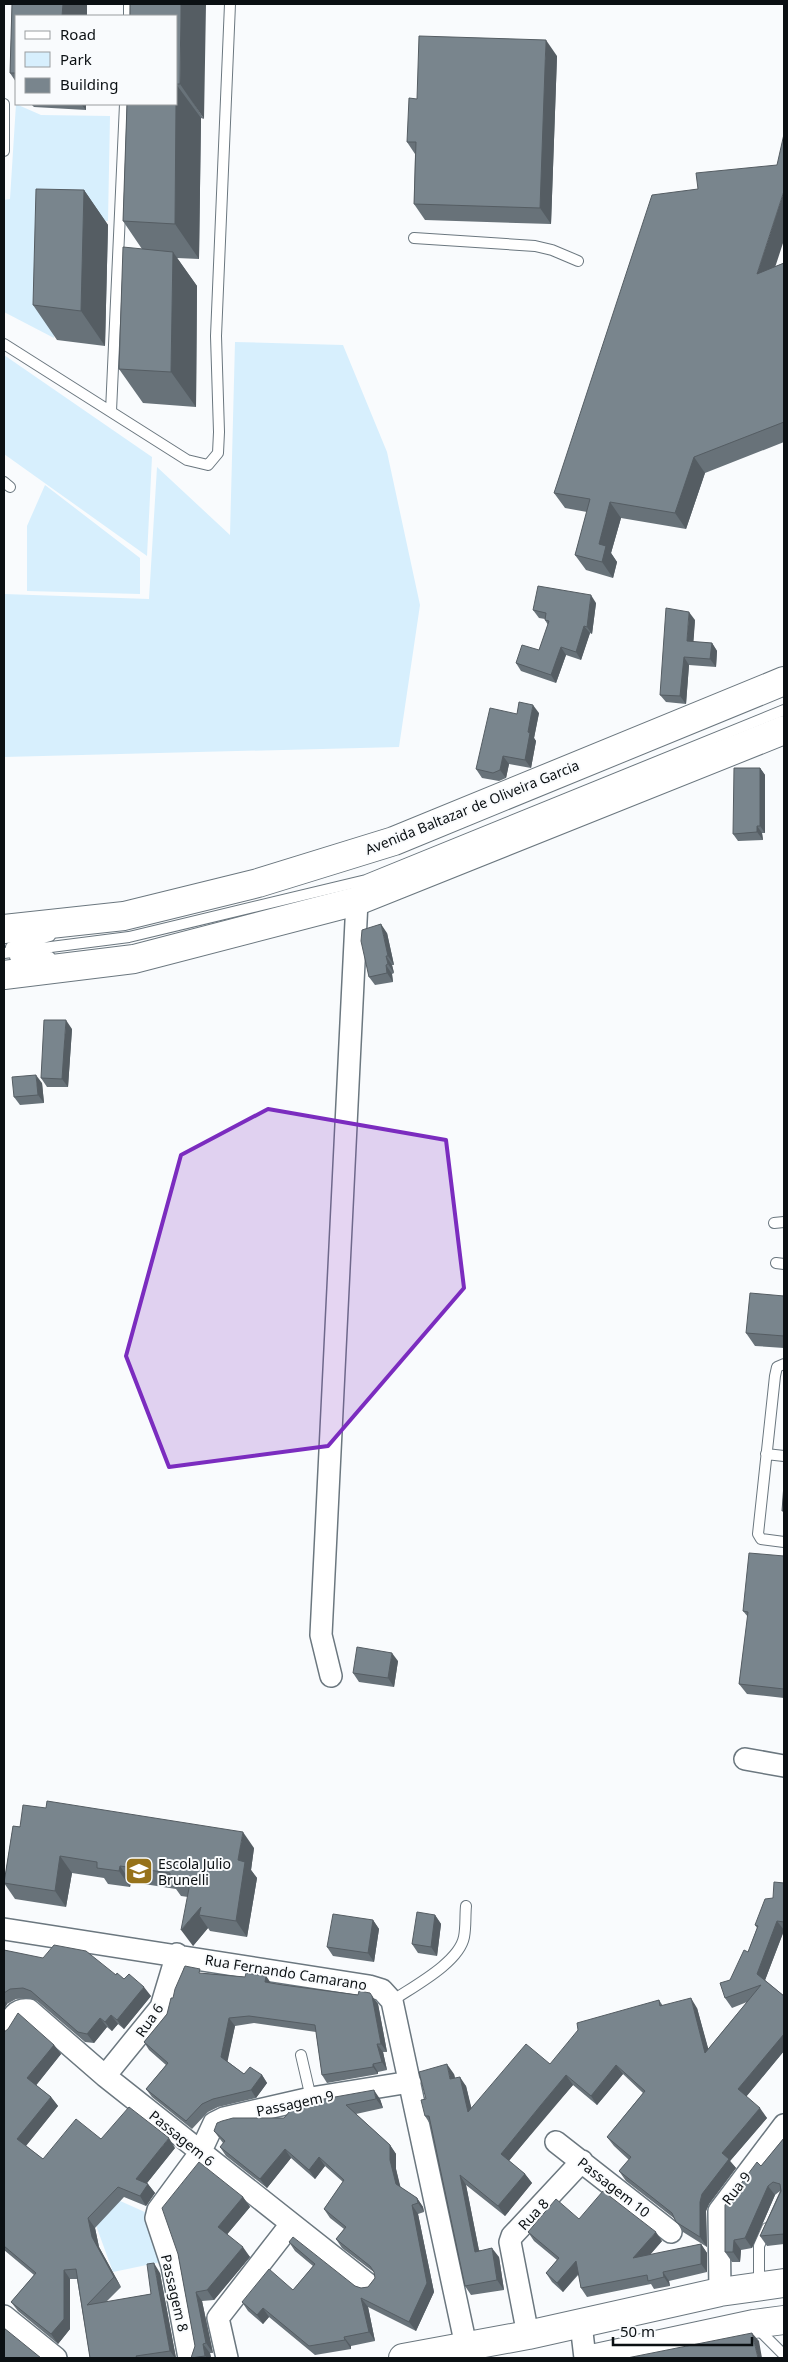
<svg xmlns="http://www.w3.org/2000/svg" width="788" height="2362" font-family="'Noto Sans',sans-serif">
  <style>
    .green { fill: #d7effd }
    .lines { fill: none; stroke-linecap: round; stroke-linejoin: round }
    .service-casing { stroke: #6b777f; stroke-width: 12 }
    .minor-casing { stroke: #6b777f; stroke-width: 24 }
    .secondary-casing { stroke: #6b777f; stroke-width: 30 }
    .primary-casing { stroke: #6b777f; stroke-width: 30 }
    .service { stroke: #fff; stroke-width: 10 }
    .minor { stroke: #fff; stroke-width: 21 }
    .secondary { stroke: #fff; stroke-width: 28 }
    .primary { stroke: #fff; stroke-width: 28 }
    .wall { fill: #687279 }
    .shaded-wall { fill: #555d63 }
    .building { fill: #79858d; stroke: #555d63 }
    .marked { fill: #7b2cbf; fill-opacity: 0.2; stroke: #7b2cbf; stroke-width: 4; stroke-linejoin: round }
    .labels { text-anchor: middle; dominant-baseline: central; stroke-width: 4; stroke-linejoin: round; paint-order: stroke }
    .street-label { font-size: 14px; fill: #0b1013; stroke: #f9fbfd }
    .poi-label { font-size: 14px; fill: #0b1013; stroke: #f9fbfd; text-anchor: start }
  </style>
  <rect width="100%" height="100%" fill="#f9fbfd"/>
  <path class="green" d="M16,104L41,115L110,116L108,221L58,222L54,338L4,312V200L10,199Z
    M235,342L343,345L387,452L420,605L399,747L4,757V594L149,599L157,467L230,535Z
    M4,355L152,457L147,556L4,454Z
    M45,485L140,558V594L27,591V526Z
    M118,2200L147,2213L161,2262L113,2272L94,2220Z"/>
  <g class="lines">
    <g class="service-casing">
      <path id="service" d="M129,16V4
        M4,104V151
        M414,238L535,246L552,250L578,261
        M4,344L187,460L208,465L218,453L219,432L216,336L230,4
        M111,411L125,104
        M4,482L10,487
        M11,947L50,936
        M4,953L129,937L366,880L784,710
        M15,957H50
        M774,1223L784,1222
        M776,1263L784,1264
        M784,1364L777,1367L775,1376L758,1534L761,1539L784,1542
        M766,1454L784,1456
        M392,2001C412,1987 459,1963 464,1937C466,1927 465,1916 466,1906
        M301,2055L311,2098
        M759,2285V2246L767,2228
        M756,2327L784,2355"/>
    </g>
    <g class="minor-casing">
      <path id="minor" d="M331,1676L321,1635L357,901
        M745,1759L784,1766
        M4,1929L369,1986L382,1990L392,2001L466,2346
        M4,2033C10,2021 14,2008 29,2010L105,2076L369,2285
        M105,2076L161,2007L177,1954
        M556,2142L671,2232
        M720,2292L719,2211L784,2125
        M4,2316L56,2358
        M581,2324L585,2358
        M528,2335L510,2242L512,2236L582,2161
        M189,2358L172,2266L156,2218L158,2210L200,2153L214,2123L224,2118L311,2098L410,2082
        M227,2358L218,2318L291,2224"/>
    </g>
    <g class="secondary-casing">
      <path id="secondary" d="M403,2358L528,2335L720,2292L784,2283
        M596,2358L754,2324L784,2320"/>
    </g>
    <g class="primary-casing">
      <path id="primary" d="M4,929L124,916L258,883L394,841L784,681
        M4,975L134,959L357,901L784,730"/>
    </g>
    <use href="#service" class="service"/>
    <use href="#minor" class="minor"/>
    <use href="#secondary" class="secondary"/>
    <use href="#primary" class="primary"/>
  </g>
  <path class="wall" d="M12,4H87V16H16V82L10,73Z
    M130,4L204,119L201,118L199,259L177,258L197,286L196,407L143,403L119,369L142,249L123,221Z
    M557,56L551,224L425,220L414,204L415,154L407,142L417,99Z
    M31,104H86V110L34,107Z
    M84,190L108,225L105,346L57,340L33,305Z
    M784,263V442L705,473L686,529L621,518L611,553L617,562L613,578L586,570L575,555L587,512L565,508L554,493L776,266Z
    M596,603L592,634L590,633L581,660L566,655L556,683L521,671L516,663L539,650L548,625L545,620V619L539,618L533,610Z
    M695,620L693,642L712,643L717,651L716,667L689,665L686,704L666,702L660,695Z
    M539,713L534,738L536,741L531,768L509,764L506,778L499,781L482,778L476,769L517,714Z
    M760,768L765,775V833H762L763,840L738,841L733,834Z
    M387,933L394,965H392L394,973L392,974L393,982L375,985L369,977Z
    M72,1029L68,1087H47L41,1078Z
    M42,1083L44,1103L20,1105L14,1097Z
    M784,1296V1348L755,1346L746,1333Z
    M784,1556V1698L747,1694L739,1684L748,1617L743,1611Z
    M398,1661L394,1687L359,1682L353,1673Z
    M13,1826L254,1848L251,1870L257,1878L247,1937L210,1931L208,1928L193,1946L188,1897L181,1896L176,1889L131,1882L130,1887L108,1884L104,1878L72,1873L66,1907L15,1899L4,1883Z
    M784,1883V1931L765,1980L784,1996V2051L746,2097L767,2118L730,2161L736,2168L709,2204L706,2211L707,2247L683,2232L675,2219L626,2181L619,2171L629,2160L614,2146L607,2137L643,2093L623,2074L597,2105L573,2085L547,2114L509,2161L525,2174L532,2183L505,2216L466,2185L479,2250L499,2257L504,2290L471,2295L465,2286L430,2124L425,2116L426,2099L454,2074L455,2078L466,2086L471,2108L550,2064L659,2000L663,2006L697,2008L708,2049L747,2002L732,2008L725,1998L730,1980L748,1952L757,1928L755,1925Z
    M435,1915L441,1924L437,1956L418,1953L412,1944Z
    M373,1920L379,1929L374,1962L333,1956L327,1947Z
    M4,1950L116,1975L124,1979L151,1996L124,2029L118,2024L112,2031L107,2027L94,2043L85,2042L37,2001L29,1998L16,1999L7,2004L4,2009Z
    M204,1973L245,1977L266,1976L271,1983L358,1995L372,1996L378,2004L387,2052H383L387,2070L378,2072V2074L327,2083L322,2075L316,2032L254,2023L235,2026L227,2061L244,2074L262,2075L267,2083L256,2098L218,2107L208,2112L192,2129L152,2097L146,2089L166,2065L149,2050L144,2042L167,2014L173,1998Z
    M4,2032L54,2045L61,2054L36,2085L51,2097L58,2106L26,2146L43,2159L101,2139L175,2148L147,2183L155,2193L146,2206L124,2197L95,2228L99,2247L121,2287L106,2302L151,2294L160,2273L176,2358H90L77,2279H70V2329L58,2344L18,2311L11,2302L34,2275L4,2250Z
    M380,2099L383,2108L356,2114L390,2145L396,2154V2169L400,2187L417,2198L423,2207L424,2212L418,2214L434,2292L416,2331L368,2307L375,2341L351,2346V2349L315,2355L269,2317L263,2324L248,2311L242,2302L293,2290L313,2266L295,2251L289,2242L355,2286L361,2288L368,2287L375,2278V2273L342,2248L336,2239L344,2229L330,2218L324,2209L343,2182L325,2166L315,2179L291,2158L267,2188L226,2156L220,2147L223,2143L214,2131L284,2118L296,2104Z
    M784,2138V2244L767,2246L760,2236L780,2191L775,2195L752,2248L741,2250L740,2262H732L725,2252L761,2166Z
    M243,2197L250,2207L227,2234L250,2257L214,2300L202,2301L213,2353H210L211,2358H191L195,2346L178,2254Z
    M579,2219L662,2241L650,2255L701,2244L707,2253V2272L669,2281L670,2286L654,2289L651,2284L587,2297L581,2288L579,2274L563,2292L552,2282L546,2273L557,2260L534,2241L528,2232Z"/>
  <path class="shaded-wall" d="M63,4H87V16H62Z
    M181,4H206L204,119L180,84Z
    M546,40L557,56L551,224L540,208Z
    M176,84L201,118L199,259L175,224Z
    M81,104H86V110Z
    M84,190L108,225L105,346L81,311Z
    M784,191V240L768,289L757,274Z
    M173,252L197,286L196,407L171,372Z
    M694,457L705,473L686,529L675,513Z
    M610,502L621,518L611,553L617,562L613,578L602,562L599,544Z
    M591,595L596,603L592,634L587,627Z
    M689,612L695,620L693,649L687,641Z
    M584,626L590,633L581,660L576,652Z
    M712,643L717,651L716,667L710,659Z
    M561,647L566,655L556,683L551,675Z
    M684,657L689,665L686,704L680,696Z
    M533,705L539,713L534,738L536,741L531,768L525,760L528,732Z
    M503,756L509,764L506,778L500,770Z
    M760,768L765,775V833L760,826Z
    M757,826L762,833L763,840L757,832Z
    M381,924L387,933L394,965L388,956Z
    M386,956L392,965L394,973L388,964Z
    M386,965L392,974L393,982L387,973Z
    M66,1020L72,1029L68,1087L62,1079Z
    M36,1075L42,1083L44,1103L38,1095Z
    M392,1653L398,1661L394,1687L388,1678Z
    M243,1832L254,1848L251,1870L257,1878L247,1937L236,1921L238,1860Z
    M60,1856L72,1873L66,1907L55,1891Z
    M120,1866L131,1882L130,1887L119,1871Z
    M201,1907L199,1915L208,1928L193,1946L181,1930Z
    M435,1915L441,1924L437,1956L431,1947Z
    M373,1920L379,1929L374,1962L368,1953Z
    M777,1921L784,1930L764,1983L757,1974Z
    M266,1976L271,1984L265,1982Z
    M144,1987L151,1996L124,2029L117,2020Z
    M372,1996L378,2004L387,2052L381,2044Z
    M691,1998L697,2008L712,2062L705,2053Z
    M4,2000L7,2004L4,2009Z
    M111,2015L118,2024L112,2031L105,2022Z
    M100,2018L107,2027L94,2043L87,2034Z
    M229,2018L235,2026L227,2064L221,2057Z
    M784,2034V2051L744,2099L738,2089Z
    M377,2044L383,2052L387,2070L382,2062Z
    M54,2045L61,2054L34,2088L27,2078Z
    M373,2064L378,2072V2074L373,2067Z
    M447,2064L454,2074L457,2088L450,2079Z
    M616,2065L623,2074L597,2105L591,2096Z
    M262,2075L267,2083L256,2098L251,2090Z
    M566,2075L573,2085L507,2163L501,2154Z
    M460,2077L466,2086L475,2122L468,2112Z
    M374,2090L380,2099L383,2108L376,2099Z
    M51,2097L58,2106L24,2148L17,2139Z
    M760,2108L767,2118L730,2161L736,2168L709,2204L706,2211L707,2247L700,2237V2202L702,2194L722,2153Z
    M169,2138L175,2148L143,2188L136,2179Z
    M390,2145L396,2154V2169L402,2193L396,2184L390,2160Z
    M285,2149L291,2158L267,2188L260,2179Z
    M319,2157L325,2166L315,2179L309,2170Z
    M525,2174L532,2183L505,2216L498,2206Z
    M460,2175L466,2185L481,2261L475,2252Z
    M148,2184L155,2193L146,2206L140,2196Z
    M768,2186L775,2195L752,2248L745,2238Z
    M243,2197L250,2207L225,2237L218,2227Z
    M417,2198L423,2207L424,2212L418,2203Z
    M412,2205L418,2214L434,2292L416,2331L409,2322Z
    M88,2218L95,2228L99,2247L121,2287L114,2277L92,2237Z
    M656,2232L662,2241L639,2267L633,2258Z
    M734,2240L741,2250L740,2262L733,2252Z
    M701,2244L707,2253V2272L701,2264Z
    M243,2247L250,2257L214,2300L207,2290Z
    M492,2248L499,2257L504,2290L497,2280Z
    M576,2261L582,2269L563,2292L557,2283Z
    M154,2263L160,2273L176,2358H175L170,2351Z
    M64,2270L70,2279V2329L58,2344L51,2334Z
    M663,2272L669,2281L670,2286L664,2277Z
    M196,2292L202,2301L213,2353L206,2343Z
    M361,2298L368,2307L375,2341L369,2332Z
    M263,2308L269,2317L263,2324L257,2315Z
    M752,2333L759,2341L762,2358H758Z
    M344,2337L351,2346V2349L345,2340Z
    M203,2344L210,2353L211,2358H207L205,2356Z"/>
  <path class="building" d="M12,4H63L62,16H16V73H10Z
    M130,4H181L180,84H176V102V16H130Z
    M419,36L546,40L540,208L414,204L416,142H407L409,98L417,99Z
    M127,104H176L175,224L123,221Z
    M784,134V191L757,274L784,263V422L694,457L675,513L610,502L599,544L606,546L602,562L575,555L590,499L554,493L652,195L698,189L696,173L777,165Z
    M36,189L84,190L81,311L33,305Z
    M123,247L173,252L171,372L119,369Z
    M538,586L591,595L587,627L584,626L576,652L561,647L551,675L516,663L522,645L539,650L549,621L545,620L546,613L533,610Z
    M666,608L689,612L687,641L712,643L710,659L684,657L680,696L660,695Z
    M519,702L533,705L528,732L530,733L525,760L503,756L500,770L493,773L476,769L490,708L517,714Z
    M734,768H760V826H757V832L733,834Z
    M381,924L388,956H386L388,964L386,965L387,973L369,977L361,941L362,930Z
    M44,1020H66L62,1079L41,1078Z
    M36,1075L38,1095L14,1097L12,1077Z
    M750,1293L784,1296V1336L746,1333Z
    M784,1484V1511H782Z
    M749,1553L784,1556V1689L739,1684L748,1612L743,1611Z
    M357,1647L392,1653L388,1678L353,1673Z
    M47,1801L243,1832L238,1860L245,1862L236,1921L199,1915L201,1907L181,1930L190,1883L169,1880L170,1873L120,1866L119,1871L97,1868V1862L60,1856L55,1891L4,1883L13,1826L20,1827L23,1805L46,1808Z
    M774,1882L784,1883V1922L777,1921L757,1974L784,1996V2034L738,2089L760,2108L722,2153L729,2159L702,2194L700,2202V2237L676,2222L672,2213L619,2171L631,2157L607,2137L645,2091L616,2065L591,2096L566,2075L541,2105L501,2154L525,2174L498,2206L460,2175L475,2252L492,2248L497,2280L465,2286L429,2116H425L421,2100L426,2099L419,2072L447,2064L450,2079L460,2077L468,2112L526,2044L550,2064L578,2030L577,2023L659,2000L660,2006L691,1998L705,2053L761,1985L725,1998L720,1983L730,1980L744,1950L748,1952L758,1926L755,1925L765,1899L773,1898Z
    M417,1912L435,1915L431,1947L412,1944Z
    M333,1914L373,1920L368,1953L327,1947Z
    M54,1945L86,1951L116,1975L117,1973L124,1979L129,1974L144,1987L117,2020L111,2015L105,2022L100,2018L87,2034L78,2032L31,1991L23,1988L10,1989L4,1993V1950L43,1958Z
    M185,1966L200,1969L199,1973L245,1977L246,1973L266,1976L265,1982L283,1985L358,1995L359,1991L370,1993L372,1996L381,2044H377L382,2062L373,2064V2067L322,2075L315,2025L249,2016L229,2018L221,2057L244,2074L250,2067L262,2075L251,2090L213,2099L202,2104L186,2121L146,2089L168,2063L144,2042L167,2014L171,1998H173L175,1989Z
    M18,2013L54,2045L27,2078L51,2097L17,2139L43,2159L76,2119L101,2139L129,2107L169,2138L136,2179L148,2184L140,2196L118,2187L88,2218L92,2237L114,2277L87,2305L151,2294L147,2264L154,2263L170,2351L136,2356L137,2358H90L76,2269L64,2270V2319L51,2334L11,2302L36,2273L4,2246V2032L8,2029Z
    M374,2090L376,2099L346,2105L390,2145V2160L396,2184L417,2198L418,2203L412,2205L427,2283L409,2322L361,2298L369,2332L344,2337L345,2340L309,2346L263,2308L257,2315L242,2302L269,2269L293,2290L315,2264L289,2242L293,2237L355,2286L361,2288L368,2287L375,2278L374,2272L370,2266L336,2239L346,2227L324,2209L344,2180L319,2157L309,2170L285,2149L260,2179L220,2147L225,2141L214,2131L217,2123L222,2121L233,2118H284L296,2104Z
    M784,2138V2234L760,2236L781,2191L780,2184L773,2182L768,2186L745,2238L734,2240L733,2252H725V2205L757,2162L761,2166Z
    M199,2162L243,2197L218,2227L243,2247L207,2290L196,2292L206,2343L203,2344L205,2356L191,2358L195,2346L178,2254L162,2208Z
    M603,2191L656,2232L633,2258L701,2244V2264L663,2272L664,2277L648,2281L647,2275L581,2288L576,2261L557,2283L546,2273L559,2258L528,2232L556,2199L579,2219Z
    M4,2328L41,2358H42H4Z
    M752,2333L758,2358H627Z"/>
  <path class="marked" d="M268,1109L446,1140L464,1288L328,1446L169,1467L126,1356L181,1155Z"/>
  <defs>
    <g id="school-square" transform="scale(1.4375)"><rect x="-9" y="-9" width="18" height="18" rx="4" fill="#96721b" stroke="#f9fbfd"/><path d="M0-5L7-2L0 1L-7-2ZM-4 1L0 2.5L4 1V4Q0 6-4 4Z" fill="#fff"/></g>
  </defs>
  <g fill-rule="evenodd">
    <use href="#school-square" x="139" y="1871"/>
  </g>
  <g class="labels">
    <g class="street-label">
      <text transform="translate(472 807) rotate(-22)">Avenida Baltazar de Oliveira Garcia</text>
      <text transform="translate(286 1972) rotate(9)">Rua Fernando Camarano</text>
      <text transform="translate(149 2020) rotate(-55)">Rua 6</text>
      <text transform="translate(295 2103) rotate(-12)">Passagem 9</text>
      <text transform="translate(182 2138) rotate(39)">Passagem 6</text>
      <text transform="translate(614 2187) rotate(38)">Passagem 10</text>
      <text transform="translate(736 2188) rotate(-53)">Rua 9</text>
      <text transform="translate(533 2214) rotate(-47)">Rua 8</text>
      <text transform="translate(175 2293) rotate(77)">Passagem 8</text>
    </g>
    <g class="poi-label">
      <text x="158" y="1863">Escola Julio<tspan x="158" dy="16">Brunelli</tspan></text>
    </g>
  </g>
  <rect width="788" height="2362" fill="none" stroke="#0b1013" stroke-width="10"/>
  <rect x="15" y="15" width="162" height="90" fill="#f9fbfd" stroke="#9a9d9f"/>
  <rect x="25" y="31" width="25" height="8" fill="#ffffff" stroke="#9a9d9f"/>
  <text x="60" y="40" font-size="15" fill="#0b1013">Road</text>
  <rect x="25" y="52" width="25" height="15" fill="#d7effd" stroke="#9a9d9f"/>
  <text x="60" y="65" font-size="15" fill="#0b1013">Park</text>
  <rect x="25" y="78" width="25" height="15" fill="#79858d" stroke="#9a9d9f"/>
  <text x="60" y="90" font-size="15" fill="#0b1013">Building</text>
  <path d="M613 2337v8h139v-8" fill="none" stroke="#0b1013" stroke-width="2.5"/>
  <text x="620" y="2337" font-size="15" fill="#0b1013" stroke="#f9fbfd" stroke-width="4" paint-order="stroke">50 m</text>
</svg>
